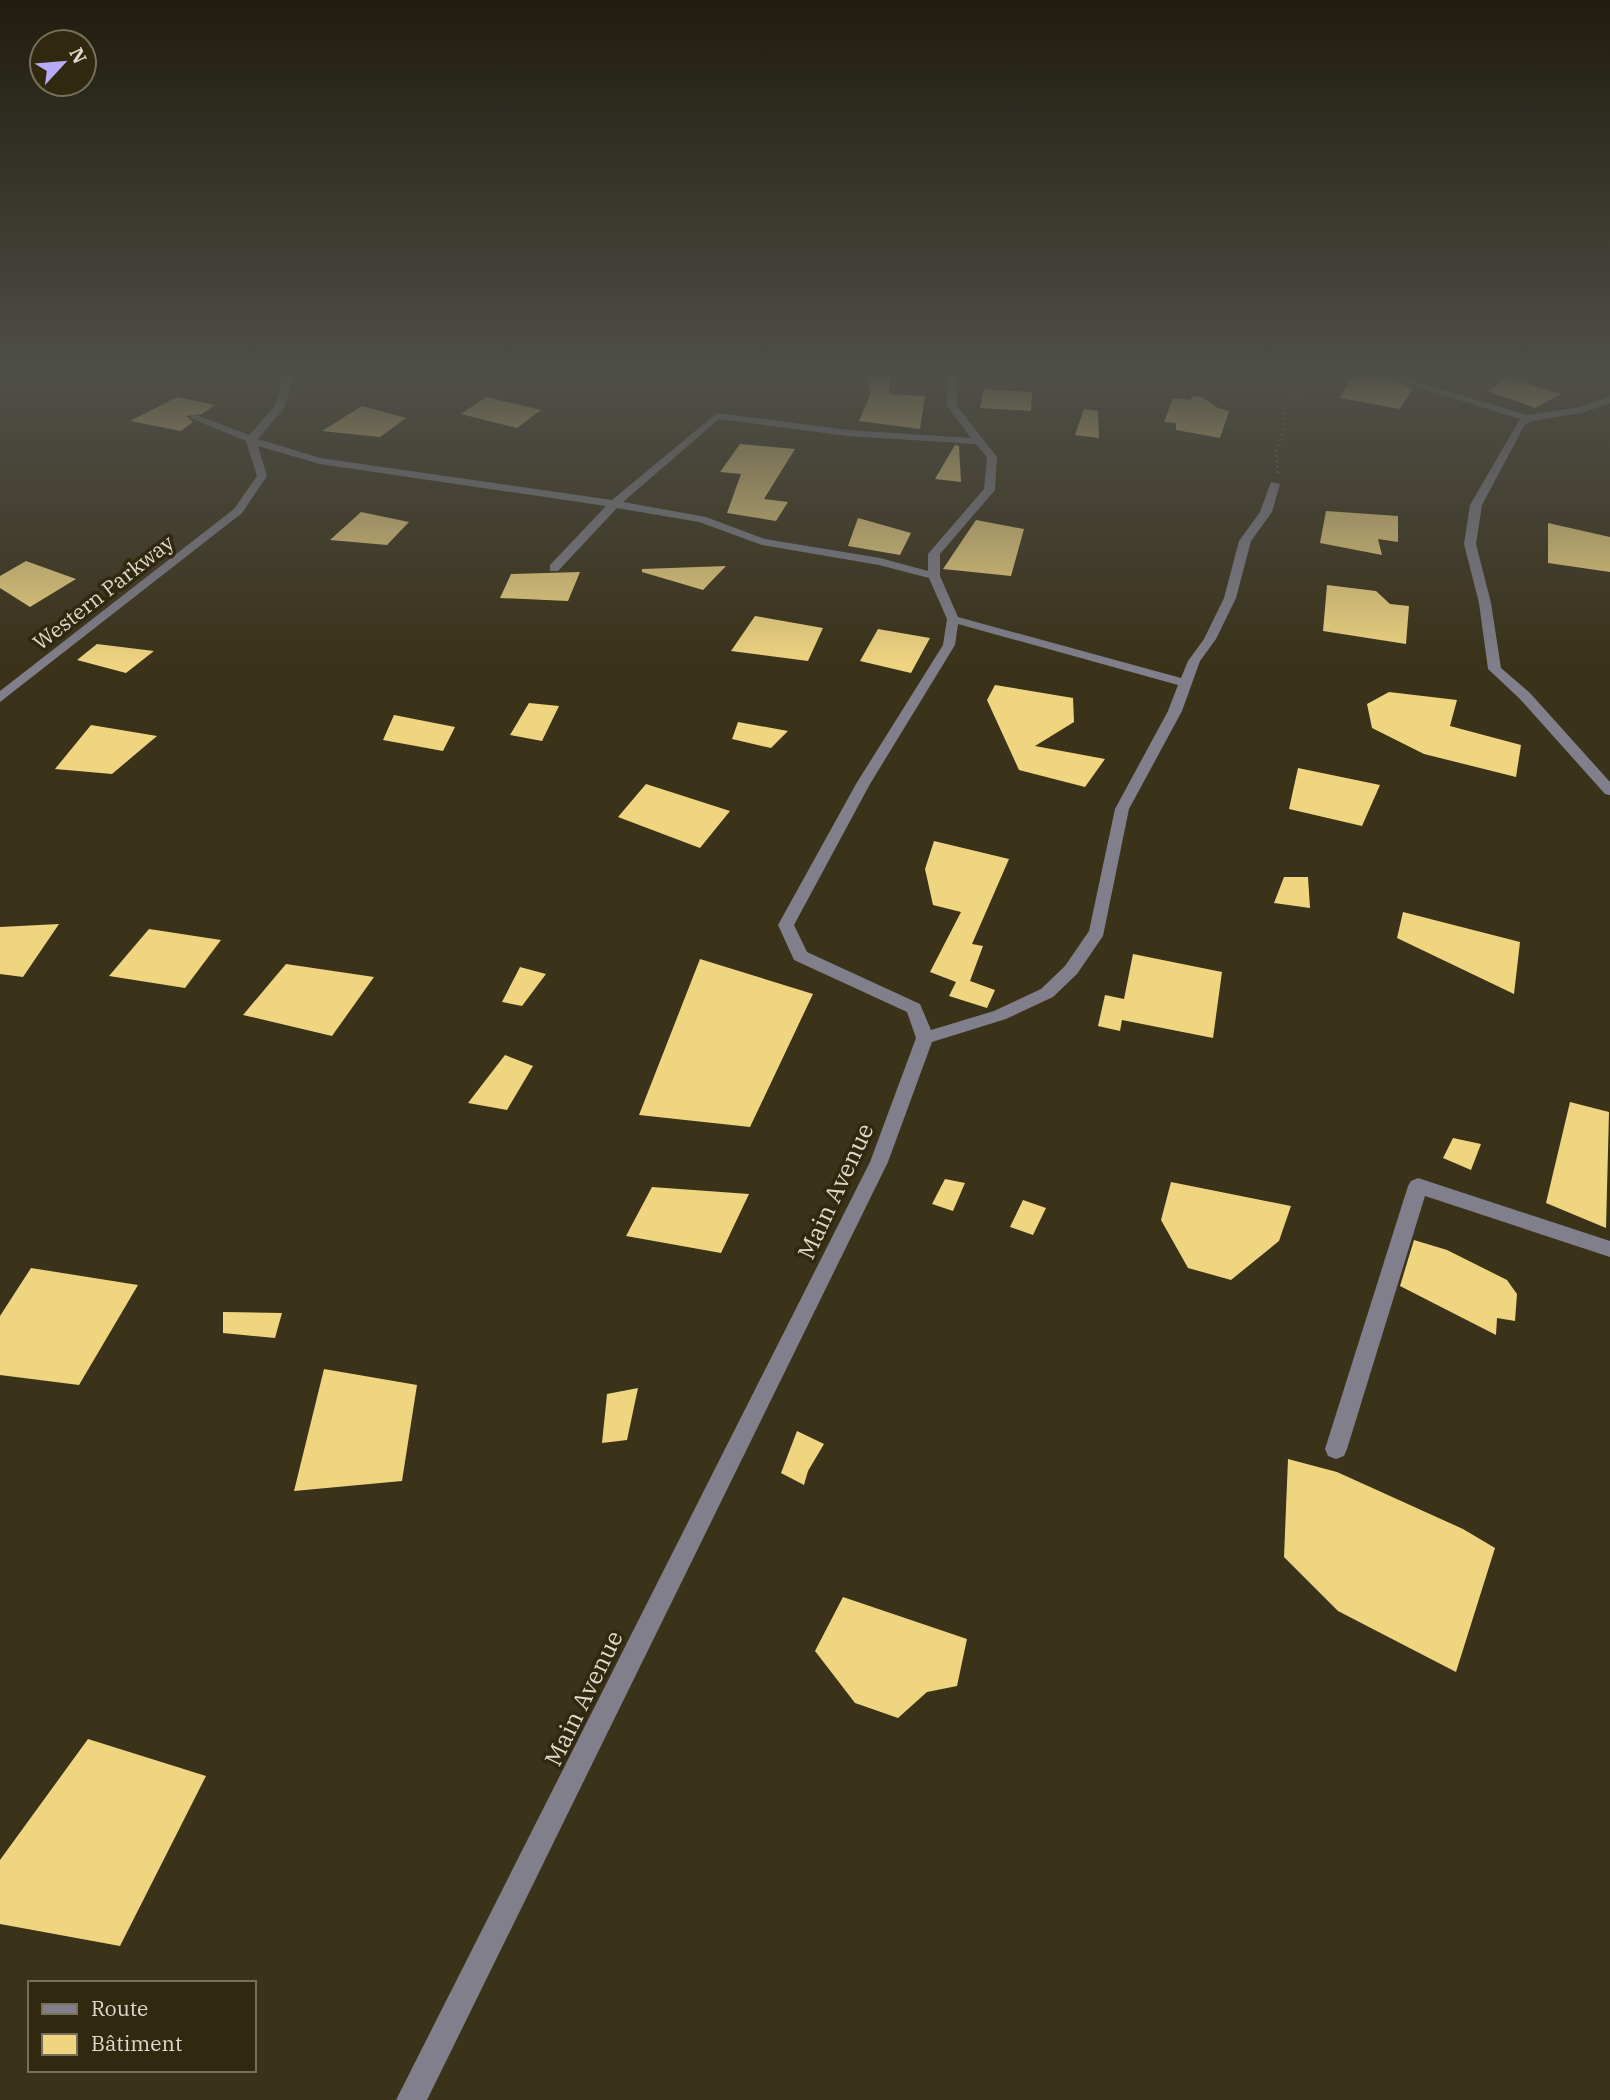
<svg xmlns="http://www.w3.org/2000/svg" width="1610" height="2100" font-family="'IBM Plex Serif',serif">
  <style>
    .building { fill: #f0d581 }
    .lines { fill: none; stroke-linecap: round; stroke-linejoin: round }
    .path { stroke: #6d6650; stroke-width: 2.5; stroke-dasharray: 2 3.5; stroke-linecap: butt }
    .minor { fill: #807f8b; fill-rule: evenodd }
    .labels { text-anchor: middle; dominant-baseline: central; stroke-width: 7; stroke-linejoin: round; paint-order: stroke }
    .far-street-label { font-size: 21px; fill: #dedacb; stroke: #30280f }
    .street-label { font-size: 24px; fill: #dedacb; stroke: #30280f }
  </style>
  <rect width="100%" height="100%" fill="#3a3219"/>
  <path class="building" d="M865,374H890L889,394L925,396L920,429L859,421L871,393Z
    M1353,374H1372L1413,388L1400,409L1340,398Z
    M1508,378L1561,394L1535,408L1488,391Z
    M984,389L1032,392L1031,411L980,408Z
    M1192,396L1202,397L1218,408L1229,411L1220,438L1176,430V423L1164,422L1173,398L1191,400Z
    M177,397L215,405L202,414L186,416L193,422L181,431L130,421Z
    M486,397L541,410L517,428L461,414Z
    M362,406L406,418L380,437L322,431Z
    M1084,409L1098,411L1099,438L1075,435Z
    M740,444L795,449L764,499L788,502L776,521L727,513L741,474L720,472Z
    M955,445L959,446L961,482L935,479Z
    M1326,511L1398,516V542L1378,539L1382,555L1320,543Z
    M361,512L409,522L387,545L330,540Z
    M858,518L911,533L900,555L848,546Z
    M976,520L1024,529L1011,576L943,569Z
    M1548,523L1610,537V572L1548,563Z
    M26,561L76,579L30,607L0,588V576Z
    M726,566L703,590L642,572V569Z
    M580,572L568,601L500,598L511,574Z
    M1327,585L1376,591L1390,604L1409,606L1406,644L1323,631Z
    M755,616L823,628L808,661L731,651Z
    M878,629L930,638L911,673L860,661Z
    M97,644L154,651L126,673L77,660Z
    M995,685L1073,698L1074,722L1035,746L1105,759L1085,787L1019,770L987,700Z
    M1389,692L1457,700L1450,726L1521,745L1516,777L1424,754L1372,728L1367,704Z
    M529,703L559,706L542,741L510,735Z
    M394,715L455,727L443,751L383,740Z
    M738,722L788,731L771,748L732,739Z
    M91,725L157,736L112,774L55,769Z
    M1298,768L1380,785L1362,826L1289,809Z
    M646,784L730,811L700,848L618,817Z
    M934,841L1009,859L972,944L983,946L970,981L995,990L987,1008L949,996L956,982L930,972L961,912L933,905L925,869Z
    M1284,877H1308L1310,908L1274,903Z
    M1403,912L1520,942L1514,994L1397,938Z
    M59,924L23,977L0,974V927Z
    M149,929L221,940L185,988L109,976Z
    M1133,954L1222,972L1213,1038L1122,1020L1120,1031L1098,1026L1105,995L1124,999Z
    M700,959L813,994L750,1127L639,1115Z
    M286,964L374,977L332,1036L243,1015Z
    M520,967L546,974L522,1006L502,1002Z
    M505,1055L533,1066L507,1110L468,1103Z
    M1570,1102L1609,1112L1606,1228L1546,1203Z
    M1453,1138L1481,1144L1471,1170L1443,1158Z
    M945,1179L965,1183L953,1211L932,1204Z
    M1171,1182L1291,1206L1279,1241L1231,1280L1188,1268L1161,1220Z
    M652,1187L749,1194L721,1253L626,1236Z
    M1023,1200L1046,1208L1033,1235L1010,1227Z
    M1414,1240L1447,1250L1507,1280L1517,1294L1515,1321L1497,1318L1496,1335L1400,1286Z
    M31,1268L138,1285L79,1385L0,1375V1316Z
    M223,1312L282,1313L275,1338L223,1333Z
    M324,1369L417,1385L402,1481L294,1491Z
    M638,1388L627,1440L602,1443L607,1394Z
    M797,1431L824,1444L808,1471L804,1485L781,1473Z
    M1288,1459L1337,1472L1463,1529L1495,1548L1456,1672L1338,1611L1284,1557Z
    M843,1597L967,1639L957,1686L927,1692L898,1718L855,1703L815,1651Z
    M88,1739L206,1776L120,1946L0,1924V1860Z"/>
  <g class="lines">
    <path class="path" d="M1278,473L1276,451L1286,422L1282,410L1287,400L1303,397L1304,390L1325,374"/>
    <path class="minor" d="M285,374H295L284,408L258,439L320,458L612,500L717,413L848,430L971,438L947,406V374H957V406L997,457L995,490L940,554V576L958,617L1181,678L1188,661L1204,639L1224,598L1239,541L1260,512L1271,482L1280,484L1272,512L1251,541L1236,598L1216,639L1200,661L1182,711L1129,809L1103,936L1077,974L1053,997L1006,1019L932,1042L888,1162L427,2100H396L870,1162L916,1038L907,1012L794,960L778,925L856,784L943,645L947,619L929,578L879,565L762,545L699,522L617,508L558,571H550V565L606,506L320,464L258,446L267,476L242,513L0,702V691L234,509L257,476L246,441L188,417L197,415L249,435L274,407ZM719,419L848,436L976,444L987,457L984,489L928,554V571L880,558L765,539L706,517L623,502ZM958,624L1178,685L1168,711L1115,809L1089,931L1065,966L1041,989L994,1011L931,1030L920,1004L807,952L794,925L870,784L955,645Z
      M1375,374H1390L1528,415L1580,407L1610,396V403L1582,413L1531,421L1524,426L1482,505L1476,544L1491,603L1501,668L1530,693L1610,782V795L1605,794L1520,699L1488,669L1479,603L1464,544L1470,505L1520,419Z
      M1418,1178L1610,1241V1257L1425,1196L1347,1449L1344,1456L1336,1459L1328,1456L1325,1449L1408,1186L1411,1181Z"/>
  </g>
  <linearGradient id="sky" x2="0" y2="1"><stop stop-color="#201c0e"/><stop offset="0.56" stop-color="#4f4f49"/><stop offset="1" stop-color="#4f4f49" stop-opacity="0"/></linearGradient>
  <rect width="1610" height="668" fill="url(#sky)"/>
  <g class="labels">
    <g class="far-street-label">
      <text transform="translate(103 592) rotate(-38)">Western Parkway</text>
    </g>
    <g class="street-label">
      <text transform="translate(835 1191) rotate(-65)">Main Avenue</text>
      <text transform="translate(583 1698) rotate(-64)">Main Avenue</text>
    </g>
  </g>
  <rect x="28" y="1981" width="228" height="91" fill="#30280f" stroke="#766f5a" stroke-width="2"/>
  <rect x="42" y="2004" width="35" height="10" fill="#807f8b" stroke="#766f5a" stroke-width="2"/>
  <text x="91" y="2016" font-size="21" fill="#dedacb">Route</text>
  <rect x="42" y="2034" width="35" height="21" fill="#f0d581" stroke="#766f5a" stroke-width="2"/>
  <text x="91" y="2051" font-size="21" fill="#dedacb">Bâtiment</text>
  <g transform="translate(63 63) rotate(64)"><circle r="33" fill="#30280f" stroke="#766f5a" stroke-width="2"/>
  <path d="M0-5L12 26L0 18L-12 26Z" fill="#b7abf8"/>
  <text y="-10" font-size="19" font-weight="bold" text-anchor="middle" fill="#dedacb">N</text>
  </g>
</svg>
